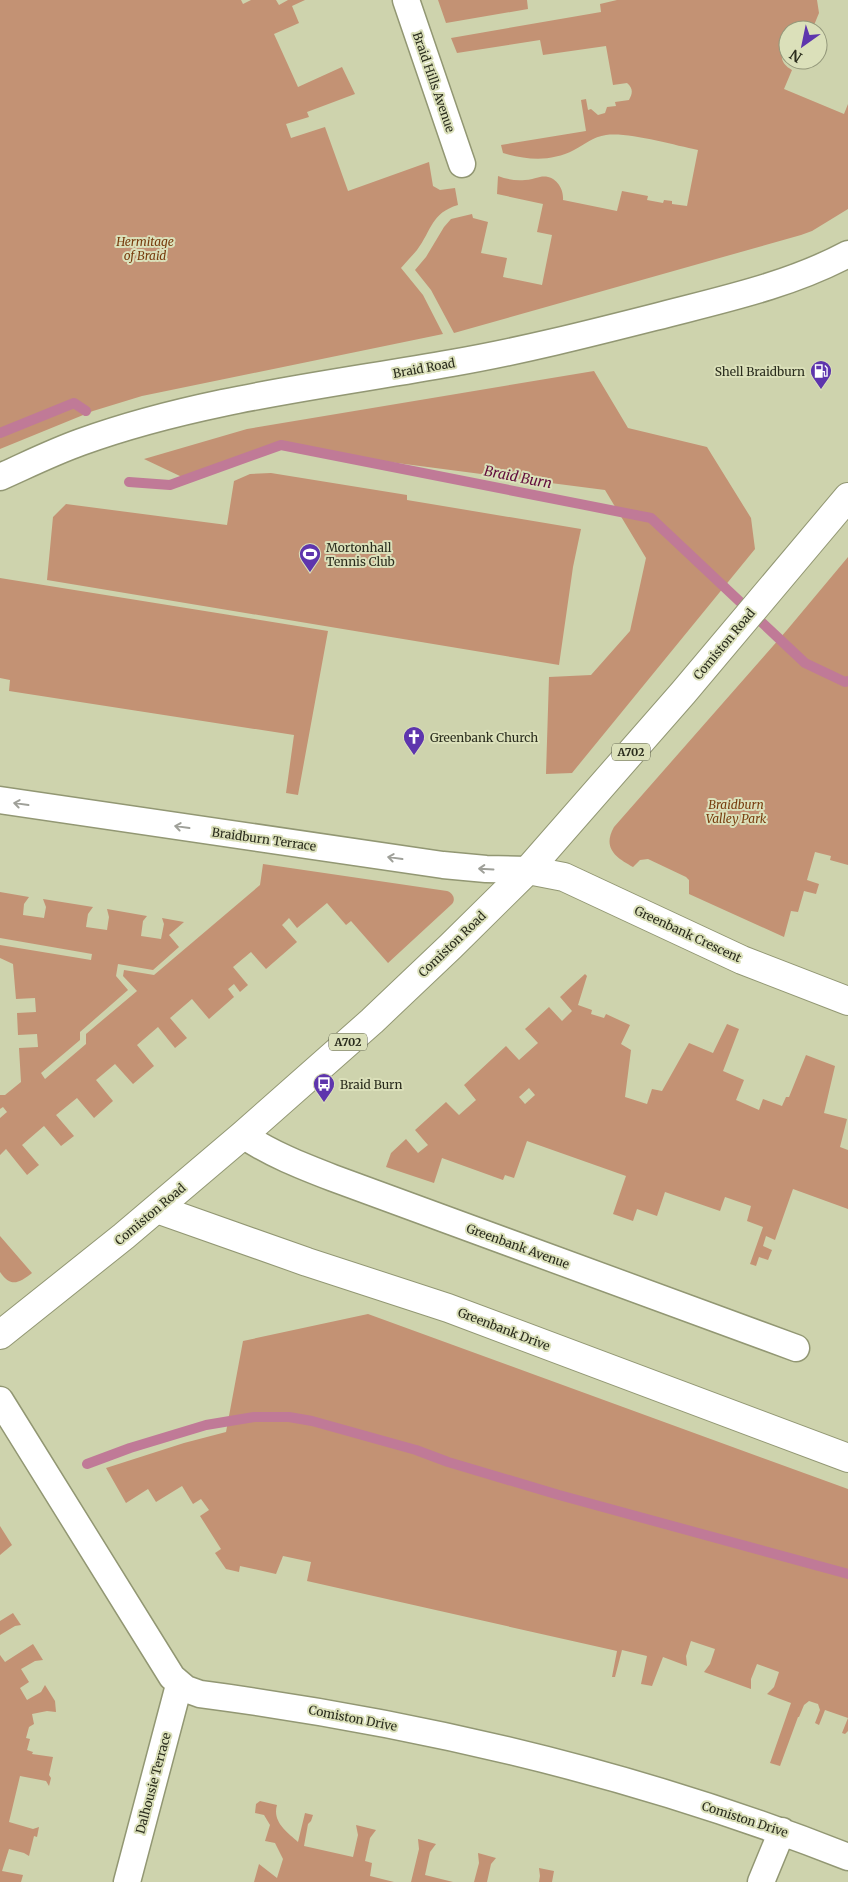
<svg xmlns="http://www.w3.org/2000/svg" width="848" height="1882" font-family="Merriweather,serif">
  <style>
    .green { fill: #c39274; fill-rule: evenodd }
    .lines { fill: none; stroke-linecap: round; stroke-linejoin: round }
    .stream { stroke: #c07a97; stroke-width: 10 }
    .minor-casing { stroke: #929773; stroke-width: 29 }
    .tertiary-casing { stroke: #929773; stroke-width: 30 }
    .primary-casing { stroke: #929773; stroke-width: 30 }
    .minor { stroke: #fff; stroke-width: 26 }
    .tertiary { stroke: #fff; stroke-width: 28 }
    .primary { stroke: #fff; stroke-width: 28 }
    .oneway { stroke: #9fa099 }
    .labels { text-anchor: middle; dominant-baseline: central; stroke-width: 4; stroke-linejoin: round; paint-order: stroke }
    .shield { fill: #dbe0ba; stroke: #5f624c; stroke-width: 1 }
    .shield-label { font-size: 11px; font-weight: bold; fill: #2a2c1d }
    .street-label { font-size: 12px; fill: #2a2c1d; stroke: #dbe0ba }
    .park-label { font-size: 12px; font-style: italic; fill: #773c0d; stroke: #dbe0ba }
    .poi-label { font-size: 12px; fill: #2a2c1d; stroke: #dbe0ba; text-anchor: start }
    .water-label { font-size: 14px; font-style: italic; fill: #610b3b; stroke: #dbe0ba }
  </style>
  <rect width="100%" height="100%" fill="#ced3ad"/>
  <path class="green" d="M0,0H241L243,4L251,0H276L279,5L288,0H305L292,6L299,23L274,34L298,87L342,67L355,94L307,112L309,117L286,124L291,138L325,127L348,191L429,162L433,186L440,190L455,188L458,205C431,213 432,230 417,250C412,256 406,262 401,268L423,295L443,334L142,396L93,411L0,449Z
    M438,0H527L528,9L446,23Z
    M617,0H817L819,13L812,30H788V46C778,55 781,64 792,70L784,89L844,114L848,104V209L812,231L801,235L454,333L431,290L415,270L426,257L444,227L451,219L472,214L473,218L488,222L481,253L507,258L503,277L542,285L552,235L537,232L543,204L497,194L498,176C506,179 515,181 525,180C530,180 534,178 540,177C554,174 564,187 563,200L617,211L622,191L648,196L647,200L663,203L664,200L672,201V204L687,206L698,150C673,145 629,132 606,135C593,137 585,144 574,150C551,162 527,160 503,153L501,145L586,131L581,100L586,99L588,110L591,109L598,115L605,113L607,107L616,106L615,102L629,100C633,93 633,88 627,83L613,85L606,46L543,55L540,40L457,53L451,38L601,12L600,4Z
    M594,371L628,428L707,447L751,518L755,549L572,773L546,774L549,677L591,675L630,631L646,558L605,490L282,448L182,477L144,459L247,429Z
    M271,473L407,495V500L581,529L573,567L559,665L47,580L53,517L66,504L227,525L234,481L250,474Z
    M848,557V865L830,860L831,856L815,852L807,880L819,884L816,894L804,891L798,912L791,911L784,937L689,894V880L686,877L648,859L640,860L633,867C616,858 602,848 614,827L787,630Z
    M0,578L328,631L298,795L286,793L294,735L9,691L10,680L0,678Z
    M263,864L447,891C453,893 456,899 452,904L388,963L351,921L346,925L327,903L297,928L289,918L282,925L297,942L266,969L251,952L233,967L248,985L240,992L234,984L228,989L234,997L209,1019L192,999L170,1018L187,1038L175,1048L158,1027L137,1045L154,1066L133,1084L115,1064L96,1080L113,1101L94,1118L77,1098L56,1115L74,1136L61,1146L44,1126L22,1145L39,1165L27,1175L6,1149L0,1155V1118L7,1112L3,1107L0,1109V1095H5L21,1082L19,1048L38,1047L37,1034L18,1035L17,1013L36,1012L35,998L16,999L13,964L0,958V945L91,960L92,954L0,938V892L29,897L24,904L23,915L44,918L46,907L43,899L93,907L88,914L86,927L107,930L109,917L107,909L147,916L143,921L141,936L161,939L164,924L162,918L184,922L169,935L179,947L153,970L118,964L116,976L128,990L80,1032V1040L41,1073L45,1079L86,1044V1034L137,991L123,976L124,970L154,975L260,885Z
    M585,974L587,976L578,1005L592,1010L591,1014L604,1018L606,1014L630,1025L621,1044L631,1050L625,1097L647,1104L652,1089L662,1091L689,1043L713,1053L727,1024L739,1029L723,1071L744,1080L736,1100L759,1110L763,1099L782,1106L786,1097H789L806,1055L835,1066L824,1113L847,1119L840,1147L848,1150V1209L793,1189L775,1240L766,1236L763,1246L772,1250L768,1260L759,1257L756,1266L750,1264L763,1227L747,1221L751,1206L725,1197L720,1211L665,1192L657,1216L637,1209L633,1221L613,1214L626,1176L527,1141L514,1178L505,1175L503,1180L442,1158L434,1183L386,1167L391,1153L406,1139L418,1153L428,1145L415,1130L446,1102L459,1115L476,1100L464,1085L506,1046L519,1060L538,1043L525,1029L549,1007L562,1021L572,1011L560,997ZM529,1088L535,1095L525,1104L519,1097Z
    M0,1236L32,1273C19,1283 11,1288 0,1272Z
    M368,1314L848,1489V1731L845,1734L842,1733L848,1718L825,1710L819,1725L815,1723L820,1710L818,1704L809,1701L804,1705L799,1717H798L780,1766L770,1763L791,1703L767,1694L774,1687L779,1672L757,1664L751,1679V1689L704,1672L710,1664L715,1649L691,1641L686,1656L687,1666L663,1657L652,1686L641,1684L647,1656L622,1650L615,1677H612L617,1651L307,1581L311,1562L283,1556L276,1574L240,1566L239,1572L226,1569L215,1553L221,1549L200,1516L209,1510L201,1499L193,1504L182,1486L156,1502L148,1489L126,1503L106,1468L184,1443L226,1432L243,1341Z
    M0,1526L12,1545L0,1555Z
    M13,1613L21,1625L15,1626L0,1635V1621Z
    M33,1644L43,1660L35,1661L21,1669L29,1682L20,1688L27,1700L41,1692L45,1685L55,1701L56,1712L47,1711L32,1714L34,1724L29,1727L26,1738L30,1739L27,1750L33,1752L32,1754L53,1757L49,1775L51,1778L49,1786L46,1781L20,1776L9,1822L33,1829L39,1827L37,1837L34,1836L29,1856L24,1853L9,1849L2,1871L23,1875L21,1882H0V1655L5,1662Z
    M260,1801L277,1805C272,1822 287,1832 298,1842L305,1813L313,1815L311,1821L308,1824L304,1846L353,1857L358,1835L356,1825L376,1830L370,1838L365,1861L372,1863L370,1876L394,1882H254L259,1864L277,1878L283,1859L275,1843L265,1841L270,1825L264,1815L255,1813L256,1804Z
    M418,1839L436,1844L430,1852L425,1875L453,1882H411L419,1849Z
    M478,1853L496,1858L491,1864L487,1882H474L479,1863Z
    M539,1868L554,1871L552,1882H539L540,1876Z"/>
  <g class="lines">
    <path class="stream" d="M0,433L74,403L86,411
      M129,482L170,485L281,445L651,518L805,663L845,682L848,681
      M87,1464L130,1448L206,1425L254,1417H289L312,1421L416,1450L448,1462L559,1495L848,1574"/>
    <g class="minor-casing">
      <path id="minor" d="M406,0L462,164
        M0,477C27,465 53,452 81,442C200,399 329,385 452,363C521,351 588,334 655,317C720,300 788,286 848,254
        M0,800L443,865L486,869L528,870
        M243,1135C271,1154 302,1166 333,1178L796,1348
        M0,1400L172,1677L186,1689L200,1694C421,1723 641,1775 848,1857
        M127,1882L179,1685
        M761,1882L782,1831"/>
    </g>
    <g class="tertiary-casing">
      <path id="tertiary" d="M528,870L564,877L742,960L848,1001
        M157,1209L307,1262L448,1308L848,1458"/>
    </g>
    <g class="primary-casing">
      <path id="primary" d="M0,1335L124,1236L243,1135L372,1021L451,946L528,870L683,693L848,497"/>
    </g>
    <use href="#minor" class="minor"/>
    <use href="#tertiary" class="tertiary"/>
    <use href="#primary" class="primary"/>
  </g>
  <defs><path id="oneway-shaft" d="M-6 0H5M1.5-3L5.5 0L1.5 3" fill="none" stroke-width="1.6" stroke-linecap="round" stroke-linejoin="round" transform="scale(1.25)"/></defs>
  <g class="oneway">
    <use href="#oneway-shaft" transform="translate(21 804) rotate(-172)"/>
    <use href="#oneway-shaft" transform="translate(182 827) rotate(-172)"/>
    <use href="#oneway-shaft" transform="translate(395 858) rotate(-172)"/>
    <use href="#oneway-shaft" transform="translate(486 869) rotate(-177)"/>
  </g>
  <defs>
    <g id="fuel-pin" transform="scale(1.125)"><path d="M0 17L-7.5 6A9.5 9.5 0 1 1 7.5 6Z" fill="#5e35ad" stroke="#dbe0ba"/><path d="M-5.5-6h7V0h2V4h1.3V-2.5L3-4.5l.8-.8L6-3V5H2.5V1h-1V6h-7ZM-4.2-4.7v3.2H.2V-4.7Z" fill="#fff"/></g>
    <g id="stadium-pin" transform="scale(1.125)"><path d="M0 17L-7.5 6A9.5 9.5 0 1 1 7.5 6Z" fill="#5e35ad" stroke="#dbe0ba"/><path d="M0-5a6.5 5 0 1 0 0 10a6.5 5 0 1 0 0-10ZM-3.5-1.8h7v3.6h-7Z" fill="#fff"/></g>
    <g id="church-pin" transform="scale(1.125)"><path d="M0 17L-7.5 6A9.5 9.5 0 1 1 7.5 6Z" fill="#5e35ad" stroke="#dbe0ba"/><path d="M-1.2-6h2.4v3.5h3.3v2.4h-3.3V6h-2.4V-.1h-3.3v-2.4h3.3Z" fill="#fff"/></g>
    <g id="bus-pin" transform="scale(1.125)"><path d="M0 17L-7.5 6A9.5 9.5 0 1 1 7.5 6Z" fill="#5e35ad" stroke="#dbe0ba"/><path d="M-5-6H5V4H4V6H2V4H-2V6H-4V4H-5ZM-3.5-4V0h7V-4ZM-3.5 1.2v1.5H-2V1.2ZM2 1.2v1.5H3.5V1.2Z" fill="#fff"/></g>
  </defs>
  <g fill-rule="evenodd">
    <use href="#fuel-pin" x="821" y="371"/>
    <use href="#stadium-pin" x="310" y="554"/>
    <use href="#church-pin" x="414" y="737"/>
    <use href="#bus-pin" x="324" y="1084"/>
  </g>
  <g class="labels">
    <g class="shield">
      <rect x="612" y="743.5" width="38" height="17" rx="4"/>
      <rect x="329" y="1033.5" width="38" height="17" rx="4"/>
    </g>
    <g class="shield-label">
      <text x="631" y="752">A702</text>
      <text x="348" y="1042">A702</text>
    </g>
    <g class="street-label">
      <text transform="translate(434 82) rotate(71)">Braid Hills Avenue</text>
      <text transform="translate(424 368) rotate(-10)">Braid Road</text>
      <text transform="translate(724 644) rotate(-50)">Comiston Road</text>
      <text transform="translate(264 839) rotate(8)">Braidburn Terrace</text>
      <text transform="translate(688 934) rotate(25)">Greenbank Crescent</text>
      <text transform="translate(452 944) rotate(-44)">Comiston Road</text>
      <text transform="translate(150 1214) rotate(-40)">Comiston Road</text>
      <text transform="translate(518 1246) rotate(20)">Greenbank Avenue</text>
      <text transform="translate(504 1329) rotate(21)">Greenbank Drive</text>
      <text transform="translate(353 1718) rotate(11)">Comiston Drive</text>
      <text transform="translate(153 1783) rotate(-75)">Dalhousie Terrace</text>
      <text transform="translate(745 1819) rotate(18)">Comiston Drive</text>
    </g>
    <g class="park-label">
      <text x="145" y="241">Hermitage<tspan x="145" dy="14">of Braid</tspan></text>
      <text x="736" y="804">Braidburn<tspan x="736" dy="14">Valley Park</tspan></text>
    </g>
    <g class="poi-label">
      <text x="805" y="371" text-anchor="end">Shell Braidburn</text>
      <text x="326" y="547">Mortonhall<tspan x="326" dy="14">Tennis Club</tspan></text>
      <text x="430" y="737">Greenbank Church</text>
      <text x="340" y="1084">Braid Burn</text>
    </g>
    <g class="water-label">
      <text transform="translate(518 477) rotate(11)">Braid Burn</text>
    </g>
  </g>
  <g transform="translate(803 45) rotate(213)"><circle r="24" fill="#dbe0ba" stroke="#94987b"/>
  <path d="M0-4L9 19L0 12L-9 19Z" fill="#5e35ad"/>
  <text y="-8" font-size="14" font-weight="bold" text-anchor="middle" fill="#2a2c1d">N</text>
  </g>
</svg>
